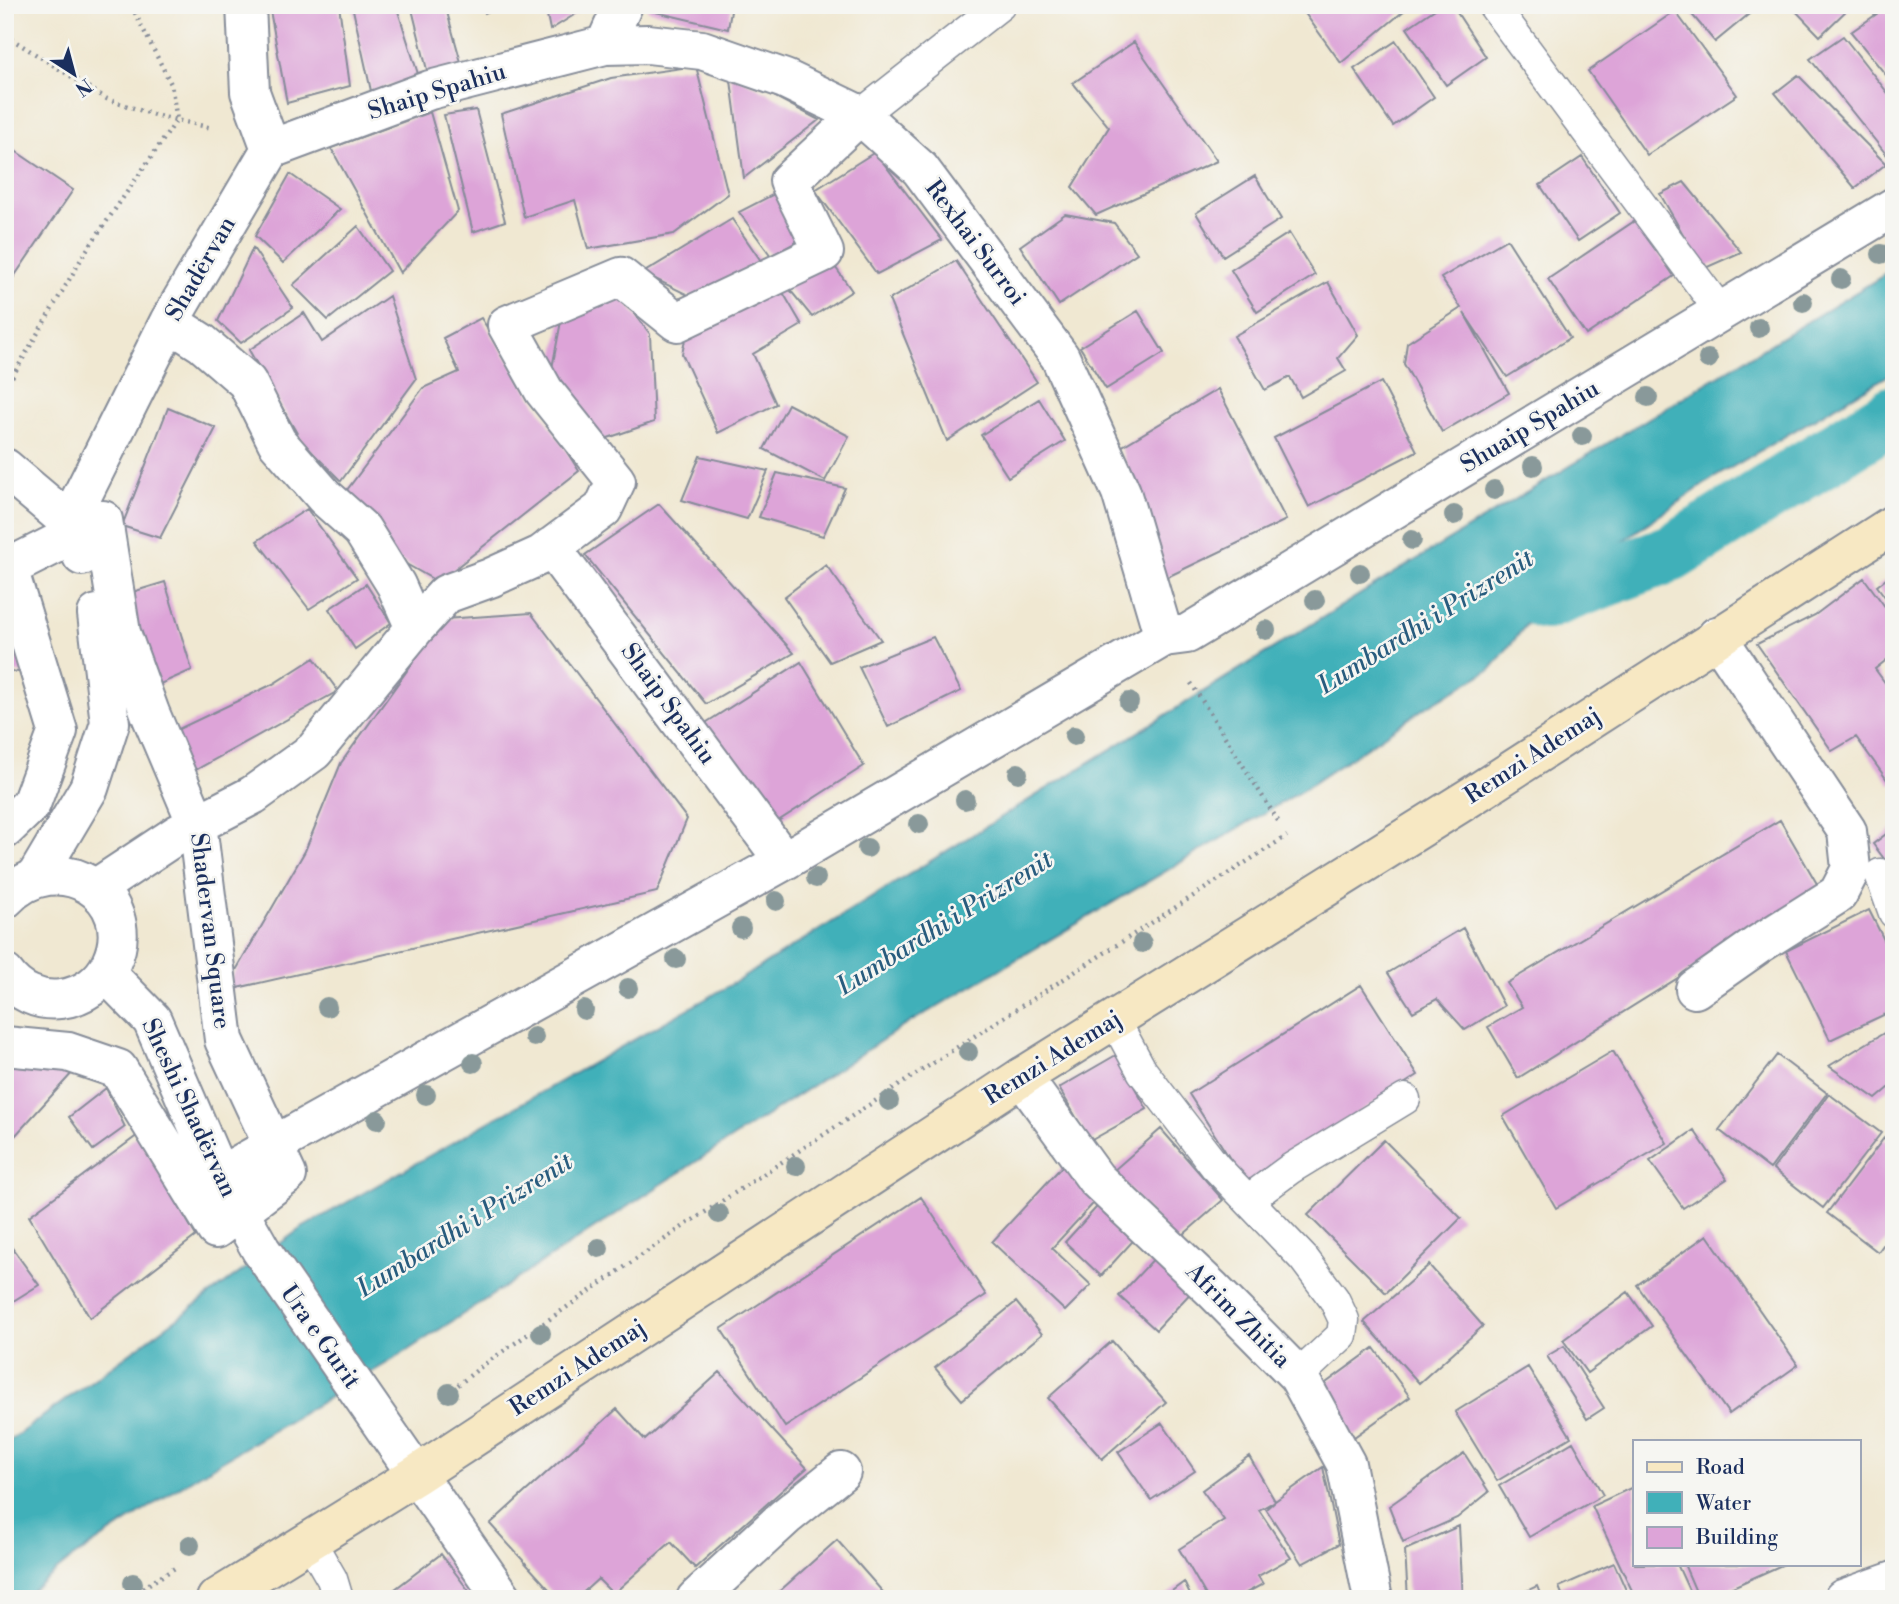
<svg xmlns="http://www.w3.org/2000/svg" width="1899" height="1604" font-family="'Libre Bodoni',serif">
  <style>
    .water { fill: #40b0b9; stroke: #2e708c; stroke-width: 2 }
    .lines { fill: none; stroke-linecap: round; stroke-linejoin: round }
    .canal { stroke: #40b0b9; stroke-width: 58 }
    .building { fill: #dda4d8 }
    .service-casing { stroke: #868c98; stroke-width: 33 }
    .pedestrian-casing { stroke: #868c98; stroke-width: 42 }
    .minor-casing { stroke: #868c98; stroke-width: 42 }
    .secondary-casing { stroke: #868c98; stroke-width: 42 }
    .path { stroke: #868c98; stroke-width: 4.5; stroke-dasharray: 2 5; stroke-linecap: butt }
    .service { stroke: #fff; stroke-width: 30 }
    .pedestrian { stroke: #fff; stroke-width: 38 }
    .minor { stroke: #fff; stroke-width: 38 }
    .secondary { stroke: #f7e8c3; stroke-width: 38 }
    .tree { fill: #89999a }
    .labels { text-anchor: middle; dominant-baseline: central; stroke-width: 5; stroke-linejoin: round; paint-order: stroke }
    .street-label { font-size: 24px; fill: #1b2f5e; stroke: #f6f6f2 }
    .water-label { font-size: 26px; font-style: italic; fill: #285c7e; stroke: #f6f6f2 }
  </style>
  <rect width="100%" height="100%" fill="#f6f6f2"/>
  <filter id="ink" filterUnits="userSpaceOnUse"><feTurbulence type="fractalNoise" baseFrequency=".0143" numOctaves="2"/><feDisplacementMap in="SourceGraphic" scale="14" xChannelSelector="R" yChannelSelector="G"/><feConvolveMatrix kernelMatrix="1 2 1 2 8 2 1 2 1" color-interpolation-filters="sRGB"/></filter>
  <filter id="wash" filterUnits="userSpaceOnUse"><feTurbulence type="fractalNoise" baseFrequency=".00686" numOctaves="4" result="noise"/><feDisplacementMap in="SourceGraphic" scale="28" xChannelSelector="R" yChannelSelector="G"/><feGaussianBlur stdDeviation="1.57" result="paint"/><feColorMatrix in="noise" values="0 0 0 0 0 0 0 0 0 0 0 0 0 0 0 0 0 1.4 0 .05"/><feComposite in="paint" operator="in"/></filter>
  <g filter="url(#wash)">
    <rect width="100%" height="100%" fill="#f0e8d2"/>
    <path class="water" d="M1894,269V372L1712,479L1557,586L1491,669L1423,709L1303,790L899,1029L399,1356L195,1477L71,1559L21,1599H5V1444L300,1229L739,980L1396,572Z"/>
    <g class="lines">
      <path class="canal" d="M1545,601L1672,553L1894,414"/>
    </g>
    <g id="blocks">
      <path class="building" d="M269,5H339L350,86L287,103Z
        M352,5H396L419,77L371,91Z
        M411,5H445L462,66L429,78Z
        M482,5H502L485,13Z
        M545,5H590L550,30Z
        M648,5H732L728,29L647,10Z
        M1299,5H1411L1341,63Z
        M1441,5H1452L1486,57L1446,85L1407,28Z
        M1684,5H1760L1715,42Z
        M1790,5H1852L1820,36Z
        M1884,9L1894,21V85L1851,32Z
        M1675,11L1737,95L1647,155L1588,71Z
        M1843,36L1894,101V164L1810,59Z
        M1396,41L1434,97L1393,126L1354,69Z
        M1134,42L1217,161L1096,215L1072,187L1109,127L1073,83Z
        M696,66L728,194L674,234L588,249L575,200L524,217L501,114L611,78Z
        M730,73L819,120L744,178Z
        M1798,75L1886,164L1855,188L1775,93Z
        M476,110L505,221L473,232L444,115Z
        M430,112L458,211L400,273L331,148Z
        M5,144L73,190L5,290Z
        M875,152L942,240L877,274L815,190Z
        M1582,157L1620,213L1578,241L1540,185Z
        M290,174L340,209L283,263L255,236Z
        M1255,176L1281,219L1223,256L1196,213Z
        M1684,182L1741,252L1703,269L1660,194Z
        M778,192L804,238L771,256L739,212Z
        M1065,214L1114,223L1137,253L1059,305L1020,246Z
        M732,219L761,261L692,297L643,273Z
        M1636,220L1674,276L1586,335L1548,279Z
        M358,226L389,271L328,320L293,285Z
        M1289,233L1315,275L1257,312L1231,270Z
        M1507,239L1570,338L1507,377L1464,313L1509,393L1442,432L1404,364L1407,343L1461,308L1441,278Z
        M253,248L293,308L241,343L218,321Z
        M831,261L852,291L812,317L786,285Z
        M956,261L1037,382L947,441L889,300Z
        M1328,282L1358,335L1338,358L1346,371L1301,397L1290,377L1265,390L1234,336Z
        M778,284L802,325L753,354L776,404L718,433L682,354L685,340Z
        M389,296L416,379L341,481L302,442L249,350L304,313L322,342Z
        M623,298L650,334L654,422L602,440L548,389L563,311Z
        M1138,311L1164,353L1106,389L1080,347Z
        M481,318L579,471L438,582L394,557L344,494L423,388L459,372L443,338Z
        M1381,382L1417,451L1309,507L1274,438Z
        M1218,389L1286,520L1159,581L1121,447Z
        M1039,399L1065,441L1008,477L981,435Z
        M788,404L849,436L825,481L764,449Z
        M168,408L216,428L160,538L122,526Z
        M700,456L768,471L747,519L682,500Z
        M777,473L845,488L823,536L759,517Z
        M659,504L794,653L706,704L585,555Z
        M307,509L357,578L309,609L257,541Z
        M826,565L881,640L830,662L784,597Z
        M1894,573V609L1877,586Z
        M1864,578L1894,619V654L1875,669L1894,695V782L1890,784L1856,737L1832,751L1757,644L1815,615Z
        M165,582L192,670L144,691L126,594Z
        M366,584L391,623L355,649L329,609Z
        M531,613L687,819L657,892L224,991L305,851L341,763L444,619Z
        M5,617L24,673L5,670Z
        M933,637L961,691L888,727L859,667Z
        M314,658L338,691L183,777L166,735L273,684Z
        M801,662L864,766L767,828L704,724Z
        M1780,820L1820,889L1518,1078L1488,1027L1522,1007L1507,983Z
        M1894,828V872L1873,844Z
        M1869,910L1894,960V1010L1830,1040L1786,951Z
        M1463,928L1504,1006L1465,1030L1437,999L1413,1012L1388,973Z
        M1361,985L1418,1075L1246,1184L1189,1094Z
        M1894,1027V1091L1890,1087L1876,1099L1829,1066Z
        M1613,1051L1667,1143L1556,1208L1503,1116Z
        M1116,1055L1147,1109L1090,1141L1059,1088Z
        M1777,1055L1827,1093L1770,1169L1719,1130Z
        M13,1058L73,1072L14,1137L5,1134V1069Z
        M106,1088L125,1127L93,1150L69,1117Z
        M1829,1094L1881,1133L1823,1208L1773,1169Z
        M1161,1129L1223,1200L1175,1242L1113,1171Z
        M1694,1130L1727,1179L1683,1208L1650,1161Z
        M138,1135L196,1236L90,1318L29,1216Z
        M1884,1138L1894,1146V1230L1878,1252L1827,1213Z
        M1384,1140L1461,1218L1386,1293L1308,1215Z
        M1067,1161L1103,1193L1052,1248L1091,1285L1065,1311L992,1242Z
        M921,1197L986,1295L785,1427L721,1329Z
        M1105,1198L1141,1232L1101,1276L1065,1242Z
        M1707,1235L1798,1365L1729,1414L1637,1285Z
        M5,1238L39,1285L5,1306Z
        M1160,1252L1197,1286L1156,1330L1119,1296Z
        M1429,1265L1483,1326L1419,1383L1364,1322Z
        M1628,1292L1652,1326L1587,1373L1563,1340Z
        M1016,1302L1042,1334L962,1400L935,1368Z
        M1112,1341L1166,1402L1102,1459L1048,1398Z
        M1564,1346L1604,1408L1587,1419L1547,1356Z
        M1374,1348L1410,1397L1354,1437L1319,1388Z
        M1528,1367L1571,1437L1497,1481L1455,1412Z
        M720,1372L807,1468L695,1568L671,1542L613,1594L598,1579L576,1599H558L490,1524L617,1409L645,1440Z
        M1162,1423L1195,1471L1151,1500L1118,1452Z
        M1573,1442L1603,1495L1529,1537L1499,1486Z
        M1464,1453L1489,1492L1457,1518L1403,1542L1389,1506Z
        M1249,1456L1275,1501L1323,1467L1339,1544L1302,1564L1266,1509L1275,1501L1259,1510L1291,1558L1258,1576L1263,1584L1235,1599H1208L1179,1549L1224,1520L1202,1490Z
        M1635,1486V1564H1677L1693,1599H1636L1592,1506Z
        M1459,1526L1463,1599H1408L1405,1550Z
        M837,1540L889,1599H774L773,1597Z
        M441,1554L475,1599H382Z
        M1614,1563L1630,1599H1564L1559,1587Z
        M1684,1564H1784L1706,1599H1699Z
        M1184,1582L1192,1599H1161Z
        M1537,1586L1542,1599H1509Z"/>
    </g>
  </g>
  <g filter="url(#ink)">
    <use href="#blocks" fill-opacity="0" stroke="#868c98" stroke-width="2"/>
    <g class="lines">
      <g class="service-casing">
        <path id="service" d="M1493,5L1721,312
          M860,115L1000,5
          M1880,874L1894,913
          M1114,1019L1142,1071L1215,1166L1304,1259L1334,1299L1344,1320L1342,1335L1298,1376
          M1248,1200L1290,1169L1405,1099
          M310,1541L332,1579L338,1599"/>
      </g>
      <g class="pedestrian-casing">
        <path id="pedestrian" d="M169,322L202,343L247,382L277,442L325,497L362,530L396,585L415,628
          M5,468L69,522L82,556
          M69,522L169,322L271,149
          M551,547L784,861
          M5,829L31,804L58,731L8,568L103,520L121,633L150,713L197,824L224,1040L287,1175L216,1229L118,1069L68,1052L5,1046
          M36,877L89,788L110,723L97,614
          M95,889L178,834L253,795L314,751L415,628L446,594L490,578L541,555L603,509L616,481L544,391L507,325L621,277L677,322L824,252L789,181L860,115
          M5,899C57,843 142,896 111,963C102,983 83,996 61,999C39,1002 18,992 5,974
          M106,973L152,1020L219,1176L261,1250L503,1599
          M219,1176L784,861L1164,637
          M696,1599L785,1517L841,1472"/>
      </g>
      <g class="minor-casing">
        <path id="minor" d="M246,5L250,92L271,149L430,90L605,45L648,44L702,50L785,79L860,115L920,169L1060,357L1121,492L1164,637L1187,634L1894,207
          M605,45L623,5
          M1695,989L1759,944L1838,894L1851,869L1847,831L1717,636
          M1022,1077L1096,1179L1212,1289L1298,1376L1346,1464L1373,1599
          M1843,1599L1894,1581"/>
      </g>
      <g class="secondary-casing">
        <path id="secondary" d="M216,1599L416,1475L1022,1077L1472,796L1894,524"/>
      </g>
      <path class="path" d="M5,35L107,99L154,115L212,128
        M5,389L86,251L177,120L171,84L131,5
        M1191,683L1280,824
        M458,1385L482,1366L678,1230L956,1048L1287,836
        M125,1599L178,1566"/>
      <use href="#service" class="service"/>
      <use href="#pedestrian" class="pedestrian"/>
      <use href="#minor" class="minor"/>
      <use href="#secondary" class="secondary"/>
    </g>
    <g class="tree">
      <circle cx="1881" cy="254" r="10"/>
      <circle cx="1841" cy="279" r="10"/>
      <circle cx="1803" cy="302" r="10"/>
      <circle cx="1759" cy="328" r="10"/>
      <circle cx="1708" cy="359" r="10"/>
      <circle cx="1648" cy="397" r="10"/>
      <circle cx="1582" cy="436" r="10"/>
      <circle cx="1533" cy="466" r="10"/>
      <circle cx="1494" cy="490" r="10"/>
      <circle cx="1454" cy="515" r="10"/>
      <circle cx="1412" cy="540" r="10"/>
      <circle cx="1360" cy="573" r="10"/>
      <circle cx="1315" cy="600" r="10"/>
      <circle cx="1266" cy="630" r="10"/>
      <circle cx="1129" cy="702" r="10"/>
      <circle cx="1074" cy="736" r="10"/>
      <circle cx="1018" cy="773" r="10"/>
      <circle cx="965" cy="800" r="10"/>
      <circle cx="919" cy="824" r="10"/>
      <circle cx="867" cy="848" r="10"/>
      <circle cx="816" cy="878" r="10"/>
      <circle cx="776" cy="901" r="10"/>
      <circle cx="741" cy="928" r="10"/>
      <circle cx="1142" cy="943" r="10"/>
      <circle cx="676" cy="959" r="10"/>
      <circle cx="628" cy="988" r="10"/>
      <circle cx="327" cy="1007" r="10"/>
      <circle cx="584" cy="1010" r="10"/>
      <circle cx="534" cy="1037" r="10"/>
      <circle cx="968" cy="1052" r="10"/>
      <circle cx="473" cy="1063" r="10"/>
      <circle cx="426" cy="1095" r="10"/>
      <circle cx="889" cy="1101" r="10"/>
      <circle cx="377" cy="1120" r="10"/>
      <circle cx="796" cy="1166" r="10"/>
      <circle cx="719" cy="1214" r="10"/>
      <circle cx="599" cy="1248" r="10"/>
      <circle cx="541" cy="1333" r="10"/>
      <circle cx="449" cy="1393" r="10"/>
      <circle cx="190" cy="1545" r="10"/>
      <circle cx="133" cy="1583" r="10"/>
    </g>
  </g>
  <g class="labels">
    <g class="street-label">
      <text transform="translate(437 92) rotate(-17)">Shaip Spahiu</text>
      <text transform="translate(975 243) rotate(53)">Rexhai Surroi</text>
      <text transform="translate(201 269) rotate(-60)">Shadërvan</text>
      <text transform="translate(1530 427) rotate(-31)">Shuaip Spahiu</text>
      <text transform="translate(668 704) rotate(54)">Shaip Spahiu</text>
      <text transform="translate(1533 756) rotate(-33)">Remzi Ademaj</text>
      <text transform="translate(210 931) rotate(83)">Shadervan Square</text>
      <text transform="translate(1053 1058) rotate(-32)">Remzi Ademaj</text>
      <text transform="translate(189 1108) rotate(65)">Sheshi Shadërvan</text>
      <text transform="translate(1238 1316) rotate(45)">Afrim Zhitia</text>
      <text transform="translate(320 1337) rotate(55)">Ura e Gurit</text>
      <text transform="translate(578 1368) rotate(-33)">Remzi Ademaj</text>
    </g>
    <g class="water-label">
      <text transform="translate(1426 622) rotate(-32)">Lumbardhi i Prizrenit</text>
      <text transform="translate(945 923) rotate(-32)">Lumbardhi i Prizrenit</text>
      <text transform="translate(465 1225) rotate(-32)">Lumbardhi i Prizrenit</text>
    </g>
  </g>
  <rect width="1899" height="1604" fill="none" stroke="#f6f6f2" stroke-width="28"/>
  <rect x="1633" y="1440" width="228" height="126" fill="#f6f6f2" stroke="#9ea6b7" stroke-width="2"/>
  <rect x="1647" y="1462" width="35" height="10" fill="#f7e8c3" stroke="#9ea6b7" stroke-width="2"/>
  <text x="1696" y="1474" font-size="21" fill="#1b2f5e">Road</text>
  <rect x="1647" y="1492" width="35" height="21" fill="#40b0b9" stroke="#9ea6b7" stroke-width="2"/>
  <text x="1696" y="1510" font-size="21" fill="#1b2f5e">Water</text>
  <rect x="1647" y="1527" width="35" height="21" fill="#dda4d8" stroke="#9ea6b7" stroke-width="2"/>
  <text x="1696" y="1544" font-size="21" fill="#1b2f5e">Building</text>
  <g transform="translate(74 74) rotate(144)" stroke="#f6f6f2" stroke-width="5" paint-order="stroke">
  <path d="M0-5L12 26L0 18L-12 26Z" fill="#1b2f5e"/>
  <text y="-10" font-size="19" font-weight="bold" text-anchor="middle" fill="#1b2f5e">N</text>
  </g>
</svg>
